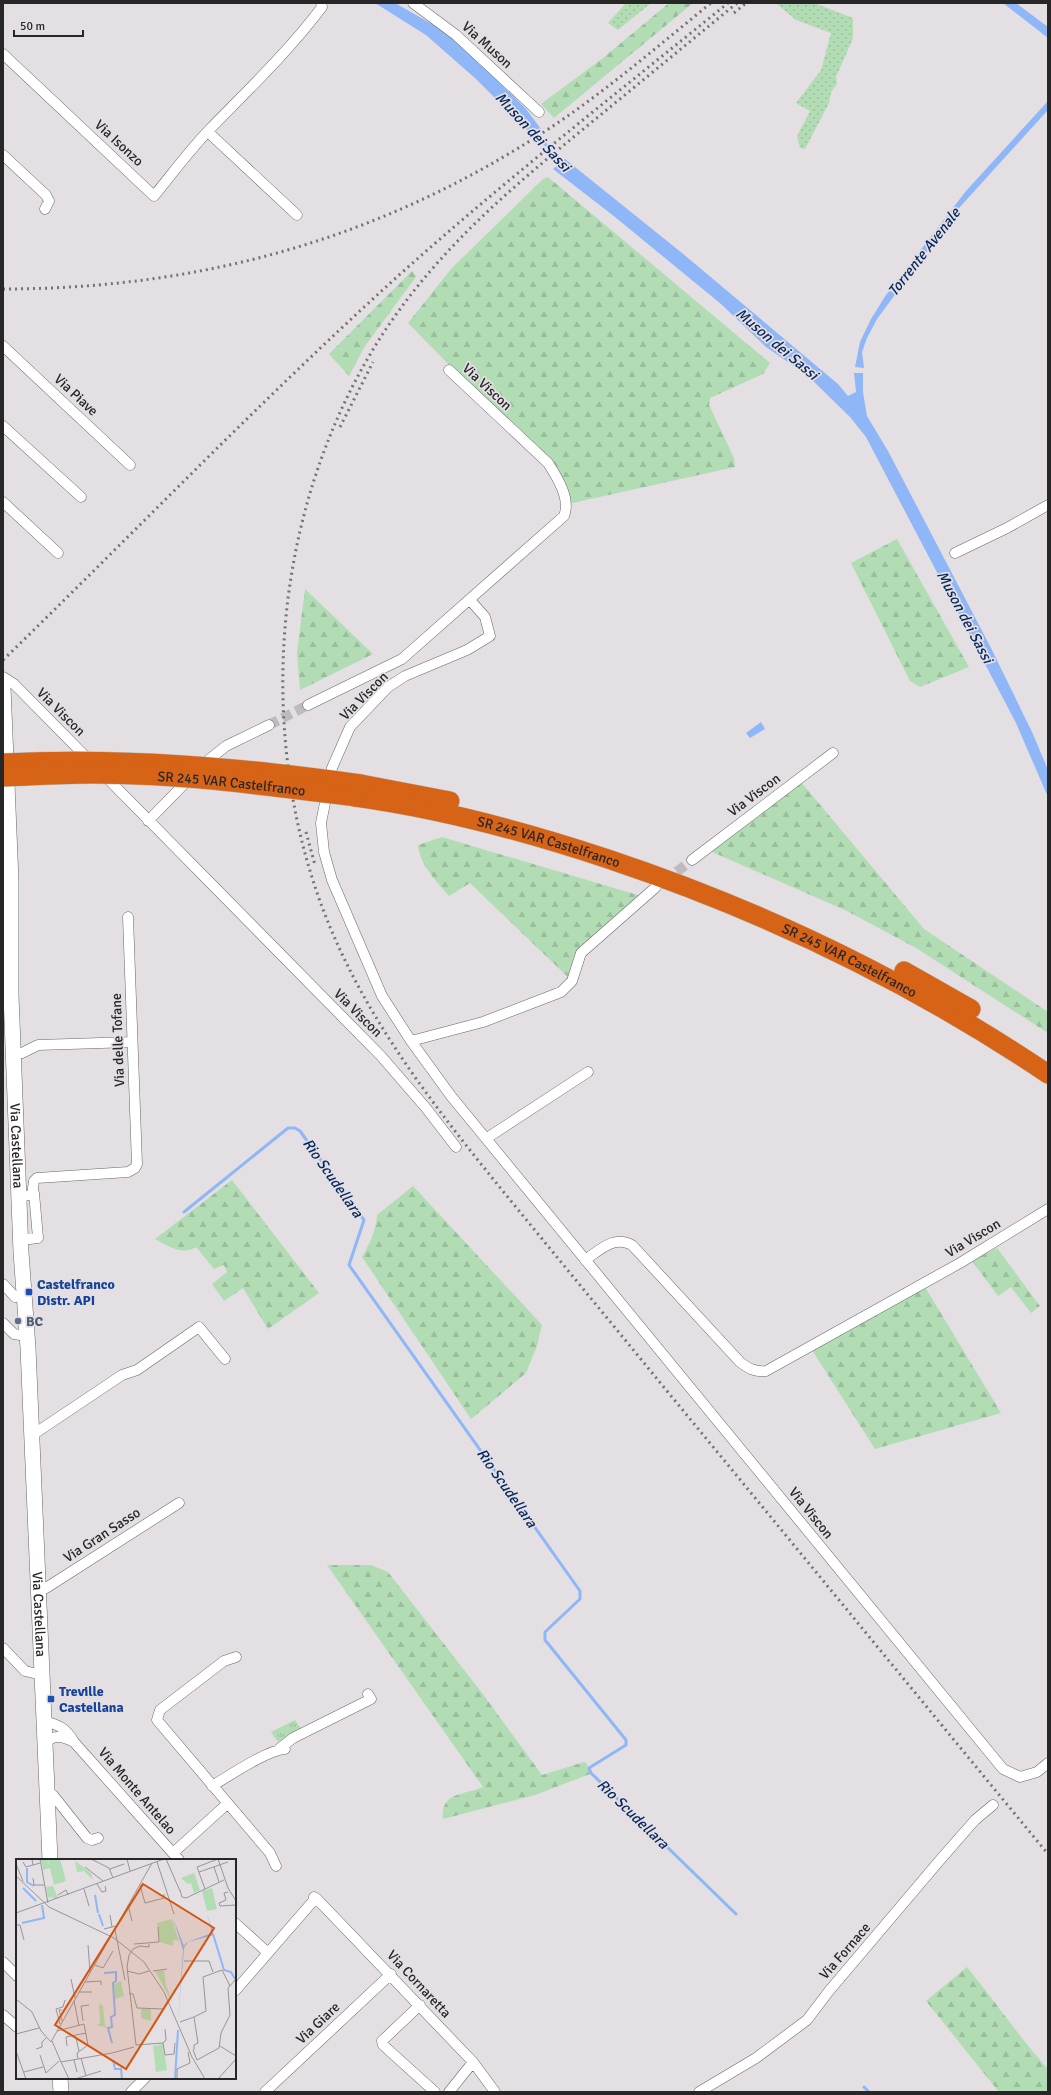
<svg xmlns="http://www.w3.org/2000/svg" width="1051" height="2095" font-family="Signika,sans-serif">
  <style>
    .grass { fill: url(#grass-dots) }
    .forest { fill: url(#forest-firs) }
    .park { fill: url(#park-tufts) }
    .water { fill: #8fb6f7 }
    .lines { fill: none; stroke-linecap: round; stroke-linejoin: round }
    .stream { stroke: #8fb6f7; stroke-width: 3 }
    .street-tunnel { stroke: #bebabe; stroke-width: 10; stroke-dasharray: 10 5; stroke-linecap: butt }
    .street-casing { stroke: #696669; stroke-width: 11 }
    .secondary-casing { stroke: #696669; stroke-width: 16 }
    .highway-casing { stroke: #bebebe; stroke-width: 20 }
    .street { stroke: #fff; stroke-width: 10 }
    .secondary { stroke: #fff; stroke-width: 15 }
    .highway { stroke: #d66316; stroke-width: 19 }
    .rail { stroke: #747274; stroke-width: 3; stroke-dasharray: 2 4; stroke-linecap: butt }
    .highway-bridge-casing { stroke: #bebebe; stroke-width: 20; stroke-linecap: butt }
    .highway-bridge { stroke: #d66316; stroke-width: 19 }
    .transit-dot { fill: #1a4fb4; stroke: #e3dfe3; stroke-width: 1.5 }
    .service-dot { fill: #5c6f8a; stroke: #e3dfe3; stroke-width: 1.5 }
    .labels { text-anchor: middle; dominant-baseline: central; stroke-width: 3.5; stroke-linejoin: round; paint-order: stroke }
    .street-label { font-size: 14px; fill: #282728; stroke: #e3dfe3 }
    .transit-label { font-size: 14px; font-weight: bold; fill: #164399; stroke: #e3dfe3; text-anchor: start }
    .service-label { font-size: 14px; font-weight: bold; fill: #4e5e75; stroke: #e3dfe3; text-anchor: start }
    .water-label { font-size: 15px; font-style: italic; fill: #06275e; stroke: #e3dfe3 }
    .inset-river { fill: none; stroke: #8fb6f7; stroke-width: 2 }
    .inset-road { fill: none; stroke: #989598; stroke-width: 1 }
    .view { fill: #d5540f; fill-opacity: 0.15; stroke: #d5540f; stroke-width: 2 }
    .inset-edge { fill: none; stroke: #282728; stroke-width: 2 }
  </style>
  <defs>
    <pattern id="grass-dots" width="8" height="8" patternUnits="userSpaceOnUse"><rect width="8" height="8" fill="#b2ddb4"/><path d="M2 2h.1M6 6h.1" fill="none" stroke="#99be9b" stroke-width="1.8" stroke-linecap="round"/></pattern>
    <pattern id="forest-firs" width="22" height="20" patternUnits="userSpaceOnUse"><rect width="22" height="20" fill="#b2ddb4"/><path d="M5 1l3.5 6h-7zM16 11l3.5 6h-7z" fill="#99be9b"/></pattern>
    <pattern id="park-tufts" width="24" height="20" patternUnits="userSpaceOnUse"><rect width="24" height="20" fill="#b2ddb4"/><path d="M3 7l-1-3M5 7V3M7 7l1-3M15 17l-1-3M17 17v-4M19 17l1-3" fill="none" stroke="#99be9b"/></pattern>
  </defs>
  <rect width="100%" height="100%" fill="#e3dfe3"/>
  <path class="grass" d="M626,3H651L618,30L608,23Z
    M776,3H814L853,18V38L836,77L837,84L831,92L829,103L805,149L800,148L797,136L810,111L796,103L821,70L831,33L796,20Z"/>
  <path class="forest" d="M669,3H693L554,118L541,104L603,58Z
    M548,177L770,363L763,374L710,398L709,405L734,458L735,467L568,504L560,478L408,323L451,269L543,179Z
    M412,271L416,277L365,346L349,376L329,354Z
    M897,539L969,667L920,687L910,681L851,563Z
    M305,589L373,654L300,690L297,653Z
    M801,782L924,929L1048,1012V1033L916,948L847,911L710,851Z
    M442,837L641,896L581,946L574,956L569,978L470,883L449,896C437,882 420,865 418,845Z
    M232,1180L319,1293L268,1329L243,1288L224,1301L212,1284L227,1272L224,1265L214,1269L196,1247C181,1256 169,1246 155,1239Z
    M413,1186L542,1325L537,1346L526,1373L471,1419L362,1257C370,1243 376,1231 377,1215Z
    M997,1248L1040,1306L1031,1313L1011,1287L998,1296L972,1261Z
    M925,1287L1001,1413L875,1449L812,1350Z
    M327,1565H371L388,1572L482,1693L542,1775L584,1762L587,1764L590,1774L535,1795L443,1819C440,1792 465,1795 483,1787Z
    M967,1967C995,2001 1019,2037 1048,2069V2092H999L926,2001Z"/>
  <path class="park" d="M295,1720L302,1730L278,1742L271,1732Z"/>
  <path class="water" d="M375,3H395L439,28L468,51L526,109L541,129L532,135L476,79L426,35Z
    M1003,3H1016L1048,27V38Z
    M1048,101V110L959,208L877,319L867,338L862,352L864,368L855,367L860,342L871,319L886,295L966,191Z
    M565,159L682,253L838,384L848,396L856,392L854,373H863V392L867,416L888,451L991,648L1033,734L1048,770V797L1016,723L866,437L850,417L807,375L766,347L721,304L615,217L553,169Z
    M761,722L765,729L750,738L746,733Z"/>
  <g class="lines">
    <path class="stream" d="M533,130L564,165
      M184,1212L288,1128H295L300,1131L364,1220L349,1265L580,1591V1599L545,1632V1640L626,1740V1745L589,1768L591,1773L736,1914
      M864,2087L869,2092"/>
    <path class="street-tunnel" d="M269,725L308,705
      M665,881L692,860"/>
    <g class="street-casing">
      <path id="street" d="M413,3L456,35L539,112
        M3,54L154,196C172,174 189,151 209,130C248,90 288,52 322,7L321,3
        M208,132L297,215
        M3,155L46,195L49,201L45,209
        M3,346L130,465
        M3,426L81,497
        M3,502L58,553
        M955,553L1007,528L1048,505
        M470,600L485,617L490,636L467,650L405,676L388,687L350,727L332,768L321,823L324,852L332,880L382,996L411,1041L451,1096L1003,1769L1020,1777L1037,1772L1048,1763
        M3,677L14,684L90,761
        M308,705L402,659L564,516C571,499 557,477 548,463L449,370
        M201,766L226,746L269,725
        M103,774L381,1056L426,1108L456,1147
        M148,821L190,778
        M692,860L833,753
        M411,1041L483,1022L561,992L572,981L581,953L656,887
        M13,1053H22L38,1045L132,1042
        M487,1138L588,1072
        M20,1196L32,1195L34,1181L37,1178L128,1172L135,1168L137,1164L128,917
        M21,1240L38,1238L34,1193
        M585,1260C600,1250 614,1235 632,1245L740,1362C749,1369 755,1372 766,1371L960,1263L1048,1209
        M3,1284L15,1297L24,1296
        M3,1323L14,1334L27,1336
        M31,1436L122,1375L137,1370L199,1327L225,1359
        M39,1589L46,1588L179,1503
        M3,1648L25,1671L42,1675
        M236,1657L224,1661L160,1710L157,1720L270,1853L276,1866
        M44,1721C59,1725 66,1728 74,1742L179,1860
        M45,1744C53,1733 64,1737 74,1742
        M279,1749L293,1738L371,1699L368,1694
        M212,1786C229,1776 267,1750 285,1749
        M48,1793L53,1795L87,1838L92,1840L98,1838
        M173,1853L227,1804
        M235,1923L267,1952
        M3,1962L17,1976
        M235,1991L314,1900V1897L317,1899L473,2062L495,2092
        M420,2005L382,2041L383,2045L435,2092
        M3,2015L17,2027
        M131,2092L145,2078
        M265,2092L391,1974
        M449,2092L473,2062
        M699,2092L756,2058L807,2020L829,1991L940,1860L975,1820L993,1805"/>
    </g>
    <g class="secondary-casing">
      <g id="secondary">
        <path id="s1" d="M3,687L11,881V995L21,1252L28,1348L50,1860"/>
        <path d="M60,2078L61,2092"/>
      </g>
    </g>
    <g class="highway-casing">
      <g id="highway">
        <path d="M361,784L450,801"/>
        <path id="s2" d="M355,797C442,809 524,831 608,859C764,911 911,982 1048,1074"/>
        <path d="M904,971L971,1009"/>
      </g>
    </g>
    <use href="#street" class="street"/>
    <use href="#secondary" class="secondary"/>
    <use href="#highway" class="highway"/>
    <path class="rail" d="M737,3C687,44 637,85 587,126C510,189 442,246 386,329C331,412 298,509 287,607C274,724 291,847 342,954C383,1041 442,1116 502,1190C555,1255 609,1320 662,1385C791,1541 919,1698 1048,1854
      M734,13L746,3
      M3,289C202,289 383,238 550,128C606,91 658,46 711,3
      M340,427L373,362
      M3,660C135,532 262,399 398,276C504,181 617,93 728,3
      M306,832L315,865"/>
    <g class="highway-bridge-casing">
      <g id="highway-bridge">
        <path d="M3,763C123,757 241,767 361,784"/>
        <path id="s3" d="M3,777C33,776 64,774 94,774C181,774 268,786 355,797"/>
      </g>
    </g>
    <use href="#highway-bridge" class="highway-bridge"/>
  </g>
  <g class="transit-dot">
    <rect x="25" y="1288" width="8" height="8" rx="2"/>
    <rect x="47" y="1695" width="8" height="8" rx="2"/>
  </g>
  <circle class="service-dot" cx="18" cy="1321" r="4"/>
  <g class="labels">
    <g class="street-label">
      <text transform="translate(487 45) rotate(42)">Via Muson</text>
      <text transform="translate(119 143) rotate(43)">Via Isonzo</text>
      <text transform="translate(487 387) rotate(43)">Via Viscon</text>
      <text transform="translate(76 395) rotate(43)">Via Piave</text>
      <text transform="translate(364 696) rotate(-45)">Via Viscon</text>
      <text transform="translate(61 712) rotate(45)">Via Viscon</text>
      <text stroke="none"><textPath href="#s3" startOffset="229">SR 245 VAR Castelfranco</textPath></text>
      <text transform="translate(754 795) rotate(-37)">Via Viscon</text>
      <text stroke="none"><textPath href="#s2" startOffset="199">SR 245 VAR Castelfranco</textPath></text>
      <text stroke="none"><textPath href="#s2" startOffset="523">SR 245 VAR Castelfranco</textPath></text>
      <text transform="translate(358 1013) rotate(45)">Via Viscon</text>
      <text transform="translate(118 1040) rotate(-92)">Via delle Tofane</text>
      <text stroke="none"><textPath href="#s1" startOffset="459">Via Castellana</textPath></text>
      <text transform="translate(973 1238) rotate(-31)">Via Viscon</text>
      <text transform="translate(811 1513) rotate(51)">Via Viscon</text>
      <text transform="translate(102 1535) rotate(-33)">Via Gran Sasso</text>
      <text stroke="none"><textPath href="#s1" startOffset="928">Via Castellana</textPath></text>
      <text transform="translate(137 1791) rotate(49)">Via Monte Antelao</text>
      <text transform="translate(845 1951) rotate(-49)">Via Fornace</text>
      <text transform="translate(419 1984) rotate(47)">Via Cornaretta</text>
      <text transform="translate(318 2023) rotate(-43)">Via Giare</text>
    </g>
    <g class="transit-label">
      <text x="37" y="1284">Castelfranco<tspan x="37" dy="16">Distr. API</tspan></text>
      <text x="59" y="1691">Treville<tspan x="59" dy="16">Castellana</tspan></text>
    </g>
    <g class="service-label">
      <text x="26" y="1321">BC</text>
    </g>
    <g class="water-label">
      <text transform="translate(533 132) rotate(47)">Muson dei Sassi</text>
      <text transform="translate(924 252) rotate(-52)">Torrente Avenale</text>
      <text transform="translate(777 344) rotate(40)">Muson dei Sassi</text>
      <text transform="translate(965 617) rotate(62)">Muson dei Sassi</text>
      <text transform="translate(333 1178) rotate(55)">Rio Scudellara</text>
      <text transform="translate(507 1488) rotate(55)">Rio Scudellara</text>
      <text transform="translate(633 1814) rotate(44)">Rio Scudellara</text>
    </g>
  </g>
  <g transform="translate(16 1859)">
    <rect width="220" height="220" fill="#e3dfe3"/>
    <path d="M25,0H31L34,7L32,0H44L50,22L38,26L34,9L27,11ZM37,27L42,39L38,40L37,38L32,39L30,28ZM156,60L163,82L158,81L157,87L144,83L141,64ZM148,111L150,126L157,145L139,112ZM105,122L108,137L99,140L98,125ZM83,144L87,147L89,167L92,169L80,166L84,165ZM125,150H135V162L125,159ZM147,185L151,211L140,213L137,187Z" fill="#b2ddb4"/>
    <path d="M59,2L75,14L77,21L68,12L61,13ZM178,14L184,31L178,34L175,24L172,25L165,19Z" fill="#b2ddb4"/>
    <path d="M196,29L201,50L191,52L186,32Z" fill="#b2ddb4"/>
    <path d="M191,55L198,76L172,83L168,89L162,161L167,91L157,59L168,87L170,84L174,82L196,74Z" fill="#8fb6f7"/>
    <path class="inset-river" d="M11,9V23L18,27M7,29L20,42M79,36L82,54M83,55L87,67M6,64L28,59L26,46M197,75L208,111L215,113L219,120M88,114L100,113V122L97,124L99,156L95,158L96,168L92,169L96,184M97,201L99,210H105L106,220M159,220L162,171"/>
    <path class="inset-road" d="M16,0L17,6L24,4M24,0L32,44M75,0L93,9L97,19M111,0L114,12M150,0L164,32M202,0L212,29L220,42M7,3L10,8L17,6M141,3L158,55M0,5L7,22M69,8L87,22M181,8L189,30M181,8L202,0M198,8L203,23M94,10L108,5M183,13L212,3M0,17L33,48L98,79L128,103L148,133L176,198L189,220M17,19L18,26H28M81,25L86,33L90,32L89,27M124,26L129,44L148,39V35M68,30L73,47M164,31L166,38L170,39L208,21M212,33L208,34L210,41L203,44L204,47L220,46M42,36L50,31L52,36M112,46L116,62M0,54L148,0M94,56L96,68M0,66H4L8,81M88,70L100,67M99,71L109,121M118,85L143,83L142,68M133,85V88L124,87L117,90L113,96L111,108L120,186L147,184L150,181L149,170M72,86L74,113M168,102H193L197,113M79,106L87,109L97,92M111,112L123,115L133,112M137,112L151,110M55,120L59,139M69,123L85,122V126M63,133H76M113,134L117,135L121,149L148,150M0,140L16,153L25,172L35,183M58,142L63,167M46,162L43,151H46M67,162L65,147L73,146M164,163L178,158M44,165L40,150L47,148L49,141M41,172L68,165L72,186L61,194L62,200M0,175L23,169M60,179L63,192M36,182L45,203M35,183L136,4M147,184L149,196L158,195L159,184M51,187L50,178L70,174M204,187L220,197M20,190L26,188V183L30,179M177,191L181,201L203,189L205,174L214,156L212,129L220,120M178,191V186L182,184L178,158L190,152L187,118L206,111L214,127M0,192L10,220M24,196L30,214L43,202M65,199L70,217M58,201L61,213M45,203L96,194L118,188M45,203L53,220M8,213L27,208M59,220L85,212M161,220V210L174,204L172,193M202,220L220,200"/>
    <path class="view" d="M127,25L198,69L110,210L39,166Z"/>
    <rect width="220" height="220" class="inset-edge"/>
  </g>
  <rect width="1051" height="2095" fill="none" stroke="#282728" stroke-width="8"/>
  <path d="M14 30v6h69v-6" fill="none" stroke="#282728" stroke-width="2"/>
  <text x="20" y="30" font-size="12" fill="#282728" stroke="#e3dfe3" stroke-width="3" paint-order="stroke">50 m</text>
</svg>
